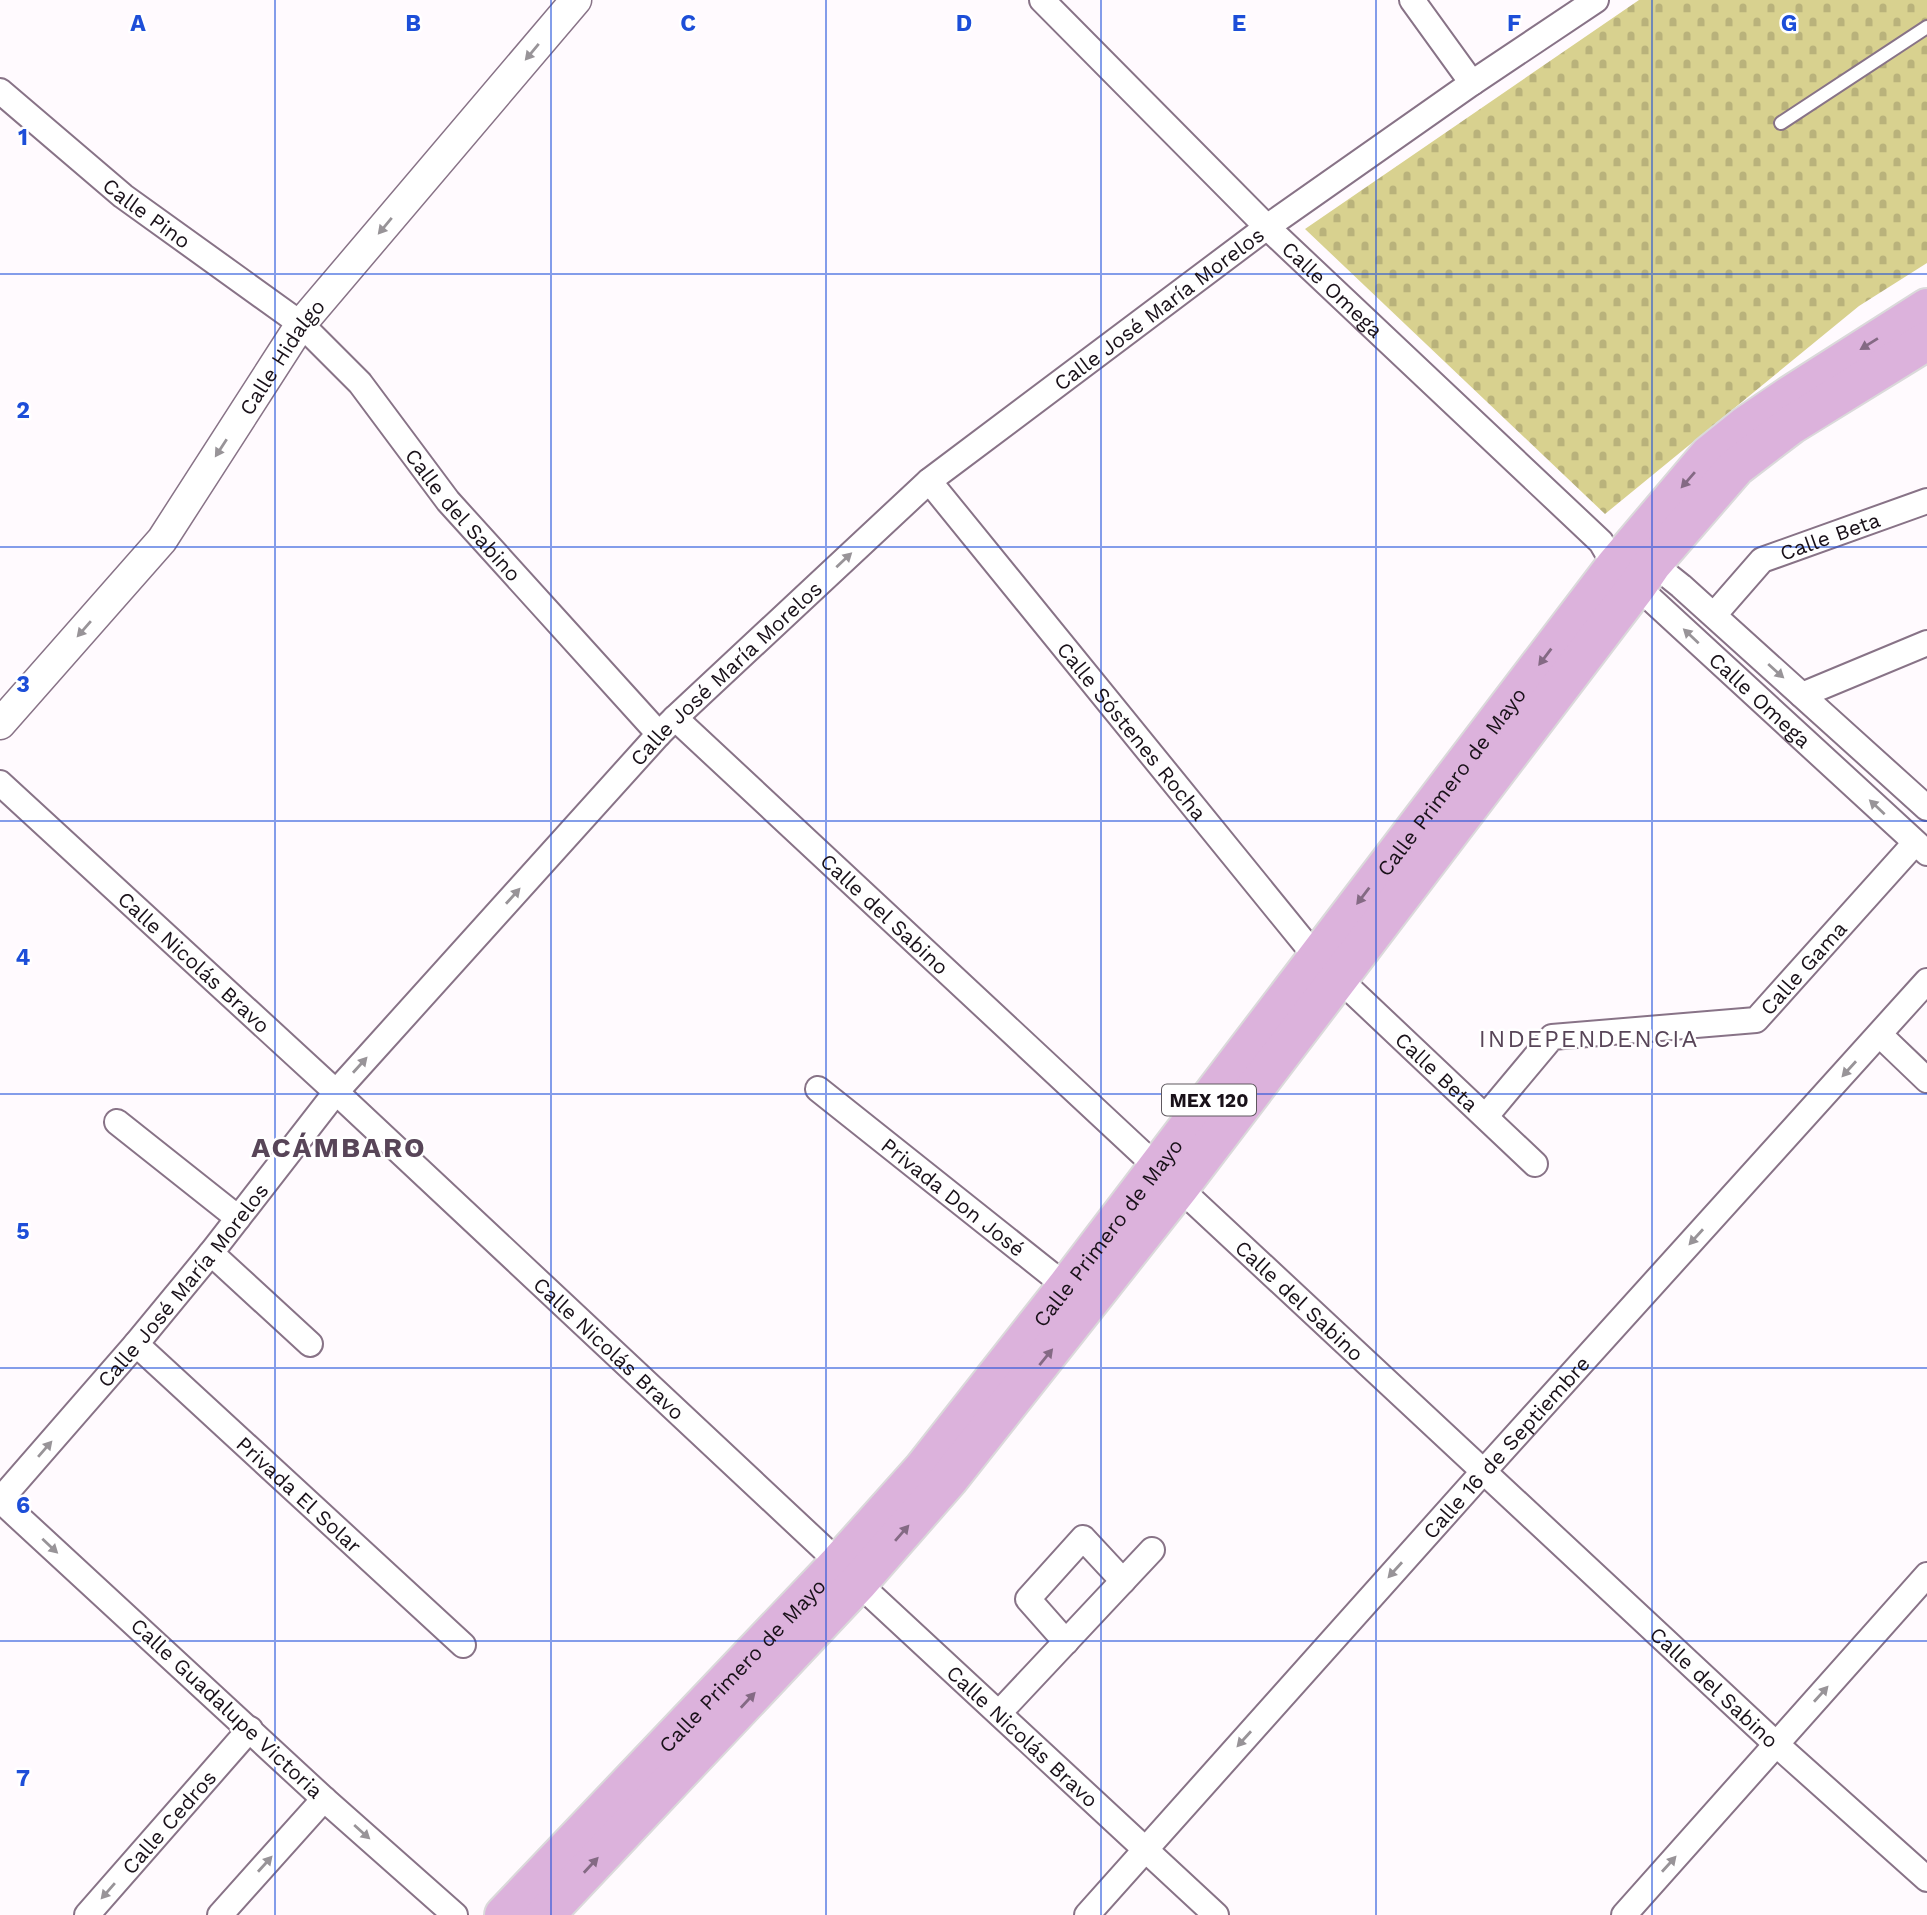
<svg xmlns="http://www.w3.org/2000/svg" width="1927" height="1915" font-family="'Work Sans',sans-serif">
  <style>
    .cemetery { fill: url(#cemetery-stones) }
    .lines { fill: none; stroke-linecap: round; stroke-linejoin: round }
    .service-casing { stroke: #887387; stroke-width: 16 }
    .minor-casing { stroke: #887387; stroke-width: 28 }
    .tertiary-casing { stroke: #887387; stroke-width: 33 }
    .primary-casing { stroke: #dad9da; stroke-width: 42 }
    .service { stroke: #fff; stroke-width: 12 }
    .minor { stroke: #fff; stroke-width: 24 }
    .tertiary { stroke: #fff; stroke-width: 30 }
    .primary { stroke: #dcb2dc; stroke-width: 38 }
    .oneway { fill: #989498 }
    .oneway2 { fill: #846a84 }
    .grid { fill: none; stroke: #1d4ed8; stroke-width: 2; stroke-opacity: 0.55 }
    .labels { text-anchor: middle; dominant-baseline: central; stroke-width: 5; stroke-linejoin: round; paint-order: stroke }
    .shield { fill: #fff; stroke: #5e585e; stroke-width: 2 }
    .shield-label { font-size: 19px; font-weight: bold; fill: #191119 }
    .street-label { font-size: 21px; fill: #191119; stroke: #fff }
    .quarter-label { font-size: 24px; letter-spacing: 2px; fill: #584558; stroke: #fff }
    .district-label { font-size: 28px; font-weight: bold; letter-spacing: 2px; fill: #584558; stroke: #fff }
    .grid-label { font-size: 23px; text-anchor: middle; font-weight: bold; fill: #1d4ed8; stroke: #fff; stroke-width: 5; stroke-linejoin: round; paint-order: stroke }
  </style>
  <defs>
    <pattern id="cemetery-stones" width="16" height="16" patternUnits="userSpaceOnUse" patternTransform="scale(1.75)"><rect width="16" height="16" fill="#d8d18f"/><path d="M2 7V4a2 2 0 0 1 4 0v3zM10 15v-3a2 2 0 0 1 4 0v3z" fill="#b9b27b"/></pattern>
  </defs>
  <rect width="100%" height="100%" fill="#fffafe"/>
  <path class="cemetery" d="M1639,0H1927V263L1859,306L1605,514L1305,229Z"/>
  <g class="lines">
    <g class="service-casing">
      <path id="service" d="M1781,123L1927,27"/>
    </g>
    <g class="minor-casing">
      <g id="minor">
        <path id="s1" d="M1042,0L1267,227L1601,542L1615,566L1927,853"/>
        <path d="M1412,0L1472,83"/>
        <path id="s2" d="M0,91L123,196L301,324L360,383L448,501L659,734"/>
        <path id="s3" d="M929,481L1316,957L1535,1164"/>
        <path d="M1641,554L1681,586L1927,808"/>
        <path id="s4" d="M1714,615L1762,560L1927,501"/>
        <path d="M1802,695L1927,643"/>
        <path id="s5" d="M675,718L1776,1744L1927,1879"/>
        <path id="s6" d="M0,783L336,1092L839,1563L858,1583L1216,1915"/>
        <path d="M1880,1035L1927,1080"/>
        <path id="s7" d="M818,1089L1077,1295"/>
        <path id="s8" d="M1486,1116L1552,1037L1756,1020L1915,843"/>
        <path d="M117,1122L238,1218"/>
        <path d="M211,1253L310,1344"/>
        <path id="s9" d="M136,1344L463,1645"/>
        <path d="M1066,1642L1028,1599L1083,1538L1123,1581"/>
        <path d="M999,1713L1152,1550"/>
        <path id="s10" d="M87,1915L250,1729"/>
        <path d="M220,1915L324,1799"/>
        <path id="s11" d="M455,1915L324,1799L0,1500L136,1344L211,1253L336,1092L659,734L675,718L929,481L1267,227L1472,83L1596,0"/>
        <path id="s12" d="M1087,1915L1483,1472L1927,981"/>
        <path d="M1624,1915L1927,1575"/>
      </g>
    </g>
    <g class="tertiary-casing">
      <g id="tertiary">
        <path id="s13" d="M0,724L162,540L301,324L576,0"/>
      </g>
    </g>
    <g class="primary-casing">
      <g id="primary">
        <path id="s14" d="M504,1915L839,1563L923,1469L1067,1286L1615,566L1709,455L1745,426L1789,396L1927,308"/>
        <path d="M545,1915L858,1583L949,1479L1179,1188L1637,586L1652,564L1736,467L1791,425L1927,341"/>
      </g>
    </g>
    <use href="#service" class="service"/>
    <use href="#minor" class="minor"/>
    <use href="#tertiary" class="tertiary"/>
    <use href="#primary" class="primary"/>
  </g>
  <defs><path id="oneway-solid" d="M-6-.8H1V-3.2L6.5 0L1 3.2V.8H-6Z" transform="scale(1.75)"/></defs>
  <g class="oneway">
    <use href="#oneway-solid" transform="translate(532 52) rotate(130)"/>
    <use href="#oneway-solid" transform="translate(385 226) rotate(130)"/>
    <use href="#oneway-solid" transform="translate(221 448) rotate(123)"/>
    <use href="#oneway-solid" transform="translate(844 560) rotate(-43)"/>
    <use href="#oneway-solid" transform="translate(84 629) rotate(131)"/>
    <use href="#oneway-solid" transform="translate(1691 636) rotate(-137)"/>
    <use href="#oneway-solid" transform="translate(1776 671) rotate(42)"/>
    <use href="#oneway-solid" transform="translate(1877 807) rotate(-137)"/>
    <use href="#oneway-solid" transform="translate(513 896) rotate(-48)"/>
    <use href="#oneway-solid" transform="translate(360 1065) rotate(-48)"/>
    <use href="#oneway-solid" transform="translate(1849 1069) rotate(132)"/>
    <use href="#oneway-solid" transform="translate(1696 1237) rotate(132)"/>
    <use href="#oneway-solid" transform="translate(45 1449) rotate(-49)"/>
    <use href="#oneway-solid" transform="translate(50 1546) rotate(43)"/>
    <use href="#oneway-solid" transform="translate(1395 1570) rotate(132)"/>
    <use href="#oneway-solid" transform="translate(1821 1694) rotate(-48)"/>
    <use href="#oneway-solid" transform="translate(1244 1739) rotate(132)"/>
    <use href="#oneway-solid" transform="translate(362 1832) rotate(42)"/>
    <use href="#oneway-solid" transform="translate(265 1864) rotate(-48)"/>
    <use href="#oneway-solid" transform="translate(1669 1864) rotate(-48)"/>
    <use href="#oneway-solid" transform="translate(108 1891) rotate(131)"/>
  </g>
  <g class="oneway2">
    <use href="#oneway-solid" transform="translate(1869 344) rotate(148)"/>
    <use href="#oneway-solid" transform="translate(1688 480) rotate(131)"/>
    <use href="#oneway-solid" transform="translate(1545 657) rotate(127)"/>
    <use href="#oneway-solid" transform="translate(1363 896) rotate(127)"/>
    <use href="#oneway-solid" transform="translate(1046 1357) rotate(-51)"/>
    <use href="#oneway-solid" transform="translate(902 1533) rotate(-49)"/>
    <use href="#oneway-solid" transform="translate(748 1700) rotate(-47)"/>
    <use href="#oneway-solid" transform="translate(591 1865) rotate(-47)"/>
  </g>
  <path class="grid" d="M275,0V1915M551,0V1915M826,0V1915M1101,0V1915M1376,0V1915M1652,0V1915M0,274H1927M0,547H1927M0,821H1927M0,1094H1927M0,1368H1927M0,1641H1927"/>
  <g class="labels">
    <rect class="shield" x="1162" y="1084.5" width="94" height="31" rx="5"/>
    <g class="shield-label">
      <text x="1209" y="1100">MEX 120</text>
    </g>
    <g class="street-label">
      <text stroke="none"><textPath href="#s2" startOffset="191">Calle Pino</textPath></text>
      <text stroke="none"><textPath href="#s1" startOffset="410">Calle Omega</textPath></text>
      <text stroke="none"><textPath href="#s11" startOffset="2284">Calle José María Morelos</textPath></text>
      <text stroke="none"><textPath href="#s13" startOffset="464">Calle Hidalgo</textPath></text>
      <text stroke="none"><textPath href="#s2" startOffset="632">Calle del Sabino</textPath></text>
      <text stroke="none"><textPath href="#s4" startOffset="145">Calle Beta</textPath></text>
      <text stroke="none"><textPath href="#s11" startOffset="1717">Calle José María Morelos</textPath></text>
      <text stroke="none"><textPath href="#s1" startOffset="1004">Calle Omega</textPath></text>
      <text stroke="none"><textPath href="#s3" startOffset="322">Calle Sóstenes Rocha</textPath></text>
      <text stroke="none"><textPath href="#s14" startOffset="1479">Calle Primero de Mayo</textPath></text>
      <text stroke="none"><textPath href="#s5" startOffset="287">Calle del Sabino</textPath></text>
      <text stroke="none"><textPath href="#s6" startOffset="264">Calle Nicolás Bravo</textPath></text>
      <text stroke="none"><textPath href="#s8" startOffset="378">Calle Gama</textPath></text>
      <text stroke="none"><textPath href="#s3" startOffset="780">Calle Beta</textPath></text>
      <text stroke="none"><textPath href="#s7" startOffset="173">Privada Don José</textPath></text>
      <text stroke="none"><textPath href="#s14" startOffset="912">Calle Primero de Mayo</textPath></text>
      <text stroke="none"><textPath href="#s11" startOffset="898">Calle José María Morelos</textPath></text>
      <text stroke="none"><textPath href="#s5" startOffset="854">Calle del Sabino</textPath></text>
      <text stroke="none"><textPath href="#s6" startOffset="831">Calle Nicolás Bravo</textPath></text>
      <text stroke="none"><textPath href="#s12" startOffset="628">Calle 16 de Septiembre</textPath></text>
      <text stroke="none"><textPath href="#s9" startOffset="222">Privada El Solar</textPath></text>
      <text stroke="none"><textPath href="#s14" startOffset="345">Calle Primero de Mayo</textPath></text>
      <text stroke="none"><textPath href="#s5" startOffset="1421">Calle del Sabino</textPath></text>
      <text transform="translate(227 1708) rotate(43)">Calle Guadalupe Victoria</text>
      <text stroke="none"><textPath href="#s6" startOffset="1398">Calle Nicolás Bravo</textPath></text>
      <text stroke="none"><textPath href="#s10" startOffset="124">Calle Cedros</textPath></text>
    </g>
    <g class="quarter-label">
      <text x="1589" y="1039">INDEPENDENCIA</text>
    </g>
    <g class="district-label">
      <text x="339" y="1147">ACÁMBARO</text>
    </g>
  </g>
  <g class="grid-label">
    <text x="138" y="31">A</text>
    <text x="413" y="31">B</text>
    <text x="688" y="31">C</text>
    <text x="964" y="31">D</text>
    <text x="1239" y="31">E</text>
    <text x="1514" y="31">F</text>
    <text x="1789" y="31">G</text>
    <text x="23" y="145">1</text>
    <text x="23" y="418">2</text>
    <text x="23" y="692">3</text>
    <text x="23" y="965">4</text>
    <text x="23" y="1239">5</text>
    <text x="23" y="1513">6</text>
    <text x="23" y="1786">7</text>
  </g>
</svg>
